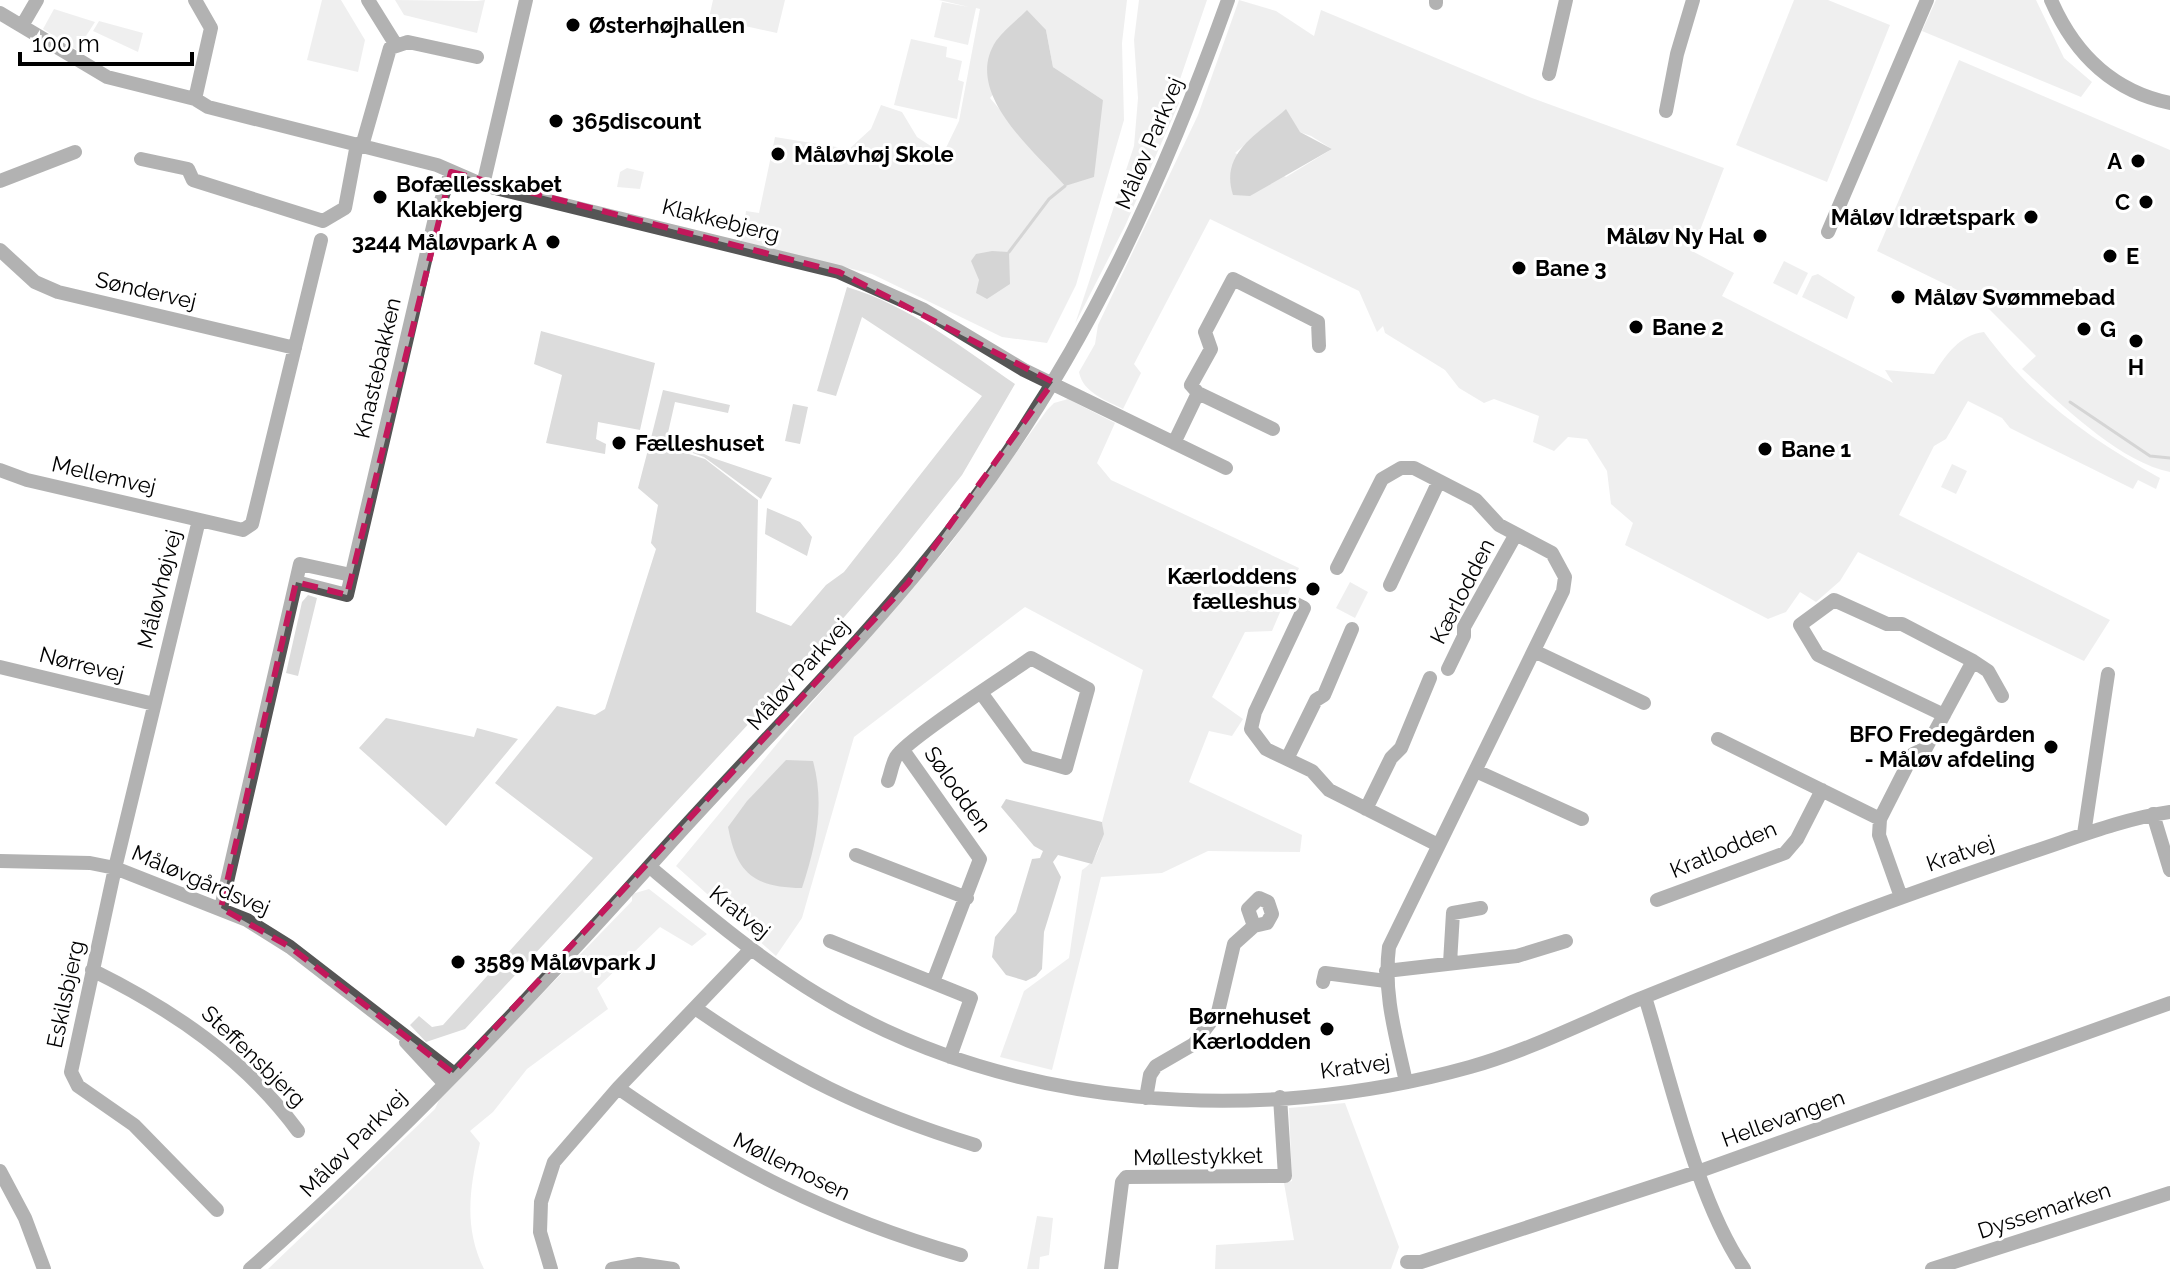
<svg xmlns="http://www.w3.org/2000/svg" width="2170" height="1269" font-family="Raleway,sans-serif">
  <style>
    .green { fill: #dcdcdc; fill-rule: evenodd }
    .water { fill: #a3a3a3 }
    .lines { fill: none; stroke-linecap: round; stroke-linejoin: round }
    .stream { stroke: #a3a3a3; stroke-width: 3 }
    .minor { stroke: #555; stroke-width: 14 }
    .marked { fill: none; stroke: #c2185b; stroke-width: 6; stroke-dasharray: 16 10; stroke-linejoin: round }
    .poi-dot { fill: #000; stroke: #fff; stroke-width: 3 }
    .labels { text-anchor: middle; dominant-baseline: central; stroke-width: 6; stroke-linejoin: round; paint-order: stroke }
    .poi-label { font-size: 22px; font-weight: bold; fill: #000; stroke: #fff; text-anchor: start }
    .street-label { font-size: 22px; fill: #000; stroke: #fff }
  </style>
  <rect width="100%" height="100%" fill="#fff"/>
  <path class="green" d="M322,0H341L365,40L358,72L307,60Z
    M395,0L477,1L485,0L477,33L404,15Z
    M713,0H785L777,33L709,18Z
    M939,0H1127L1122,43L1124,120L1076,285L1047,343L1002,337L872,274L741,241L743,224L757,230L745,218L746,211L759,213L775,137L849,149L871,129L881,105L902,112L917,137L943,154L959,121L980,9L976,8L968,45L934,37L942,2L969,7ZM1046,30L1053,67L1103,100L1065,186L990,98Z
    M1139,0H1207L1174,97L1179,103L1125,226L1075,324L1134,146L1138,98L1134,40Z
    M1239,0L1276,11L1314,36L1321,10L1532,98L1724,168L1692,251L1734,273L1722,296L1893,383L1885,370L1934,374C1946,354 1960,335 1984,332C2032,398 2090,439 2160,478L2156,489L2138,480L2133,489L2010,428L2002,418L1968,401L1946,439L1934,446L1899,515L2110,620L2084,661L1858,552L1840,581L1816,602L1800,592L1786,612L1768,619L1625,545L1633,523L1611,504L1607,471L1587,439L1568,437L1554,451L1533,442L1539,416L1494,399L1484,403L1459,388L1445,370L1385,333L1383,326L1377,332L1359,291L1210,219L1134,364L1141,373L1123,409C1106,400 1083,393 1079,372L1095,344L1098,325L1198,115ZM1272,122L1311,136L1332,149L1286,177L1235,153Z
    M1794,0H1828L1890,25L1827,182L1736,145Z
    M1936,0H2036L2064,58L2092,82L2081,97L1922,31Z
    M54,9L95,22L77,50L43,29Z
    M99,21L143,33L138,52L93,31Z
    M911,39L947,47L946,57L962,61L958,80L964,82L957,119L894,105Z
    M1959,60L2170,150V472C2119,462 2061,404 2022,369L2036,356L1982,302L1877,251Z
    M627,168L644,172L640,189L617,187L620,172Z
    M1784,261L1808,273L1797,295L1773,283Z
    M1818,274L1855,297L1847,319L1802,297L1812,276Z
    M847,287C908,305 963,348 1015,384L962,475L898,555L794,675L465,1029L426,1042L410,1025L419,1016L432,1027L443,1025L593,858L495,783L557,706L595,715L605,709L656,549L651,543L658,505L638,488L650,442L705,459L758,500L756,612L791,626L826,585L844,572L982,396L862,317L836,396L817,391Z
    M541,331L655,363L640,430L598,422L596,439L606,444L605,454L546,443L562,375L534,364Z
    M663,390L730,405L728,413L675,402L667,437L713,458L772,478L761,499L704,457L651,438Z
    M1068,399L1115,423L1097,463L1111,480L1299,568L1272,631L1245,632L1212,697L1243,719L1232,736L1209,731L1189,782L1302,835L1300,852L1208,851L1162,873L1101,877L1052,1070L1000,1057L1024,991L1069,958L1082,870C1097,861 1105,839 1102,822L1143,670L1025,607L854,737L802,918L776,956L676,866L795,722L948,547L1047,410L1054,403Z
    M793,404L808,407L800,444L785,441Z
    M1952,464L1967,471L1956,494L1941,487Z
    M767,508L800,522L812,537L807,556L765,534Z
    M1350,582L1368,592L1355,618L1336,608Z
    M308,595L317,598L298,676L286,673L302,602Z
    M386,718L474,737L477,728L518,739L446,826L359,748Z
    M649,889L707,934L692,946L660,927L597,988L608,1009L527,1069L493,1112L470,1131L480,1143C470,1186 463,1227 484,1269H268L435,1109L439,1100L632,901V894Z
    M1345,1103L1399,1247L1391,1269H1215L1216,1245L1294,1240L1284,1183L1292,1181L1289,1108Z
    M1037,1216L1053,1218L1049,1255L1040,1257L1039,1269H1027Z"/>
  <path class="water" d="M1027,10L1046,30L1053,67L1103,100L1094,177L1065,186C1034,150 962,93 996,41C1004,30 1017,20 1027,10Z
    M1286,109L1300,132L1332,149L1250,196L1233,195C1219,152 1260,133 1286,109Z
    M992,251L1009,252L1010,284L987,299L976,293L979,280L971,261L976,254Z
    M786,760L813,761C825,805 816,846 802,888C755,887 737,875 728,827L747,801Z
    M1006,799L1102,822L1104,834L1092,864L1058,855L1053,862L1061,877L1044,932L1042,969L1036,976L1026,981L1006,975L992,957L995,937L1016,912L1032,859L1040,858L1043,851L1034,846L1001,807Z"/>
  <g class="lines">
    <path class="stream" d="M1009,252L1049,199L1065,186
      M2070,402L2150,456L2170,458"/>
    <path class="minor" d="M195,0L211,28L195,99
      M368,0L396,45
      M2051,0C2074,53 2112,91 2170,103
      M1436,3V0
      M0,13L107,77L195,99L208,107L437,165L483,185L839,272L924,310L1024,370L1226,468
      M23,24L37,0
      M1549,74L1566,0
      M1666,111L1677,54L1693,0
      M362,146L390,48L408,42L477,57
      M141,159L188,169L193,180L323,221L345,208L357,144
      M0,181L75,152
      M483,185L526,0
      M1828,232L1927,0
      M0,250L35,282L58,292L295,348
      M1198,393L1273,429
      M1174,443L1198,393L1191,385L1211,349L1205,332L1233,279L1318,322L1319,346
      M0,470L27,480L243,530L252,524L321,240
      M199,520L115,868L71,1072L78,1086L134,1125L217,1210
      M1337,568L1382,479L1401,468H1414L1476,500L1499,525L1552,553L1565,577L1563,591L1389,947C1383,994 1396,1036 1406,1082
      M296,582L347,595L435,218L451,172
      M1390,585L1439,481
      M1292,602L1304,608L1255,712L1251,729L1266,749L1312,771L1329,790L1438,845
      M1534,651L1644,703
      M0,667L154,704
      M1448,669L1464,636V627L1516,534
      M1944,715L1818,655L1800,625L1834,600L1887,624H1902L1973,661L1988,671L2002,696
      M1718,739L1880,819
      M903,750L980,859L933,982
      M1287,759L1316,700L1324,695L1352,629
      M1476,771L1582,819
      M888,781C891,773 892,764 896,757C908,738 1006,676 1031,658L1088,689L1066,768L1028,757L982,694
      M1366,809L1391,758L1401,748L1430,678
      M2153,814L2170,870
      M2084,834L2108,674
      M856,855L967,898
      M0,861L90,863L115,868L247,920L290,947L453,1073
      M650,867C705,913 758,958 819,995C1010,1111 1258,1126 1470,1067C1527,1051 1583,1023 1637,1000C1700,974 1765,950 1828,925C1894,899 1961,876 2029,853C2075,838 2122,819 2170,812
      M1901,897L1879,835L1880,819L1913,754L1926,748L1973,661
      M1657,900L1785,853L1797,839L1822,790
      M221,908L300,564L351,575
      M830,941L971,998L950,1057
      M1450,963L1453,913L1481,908
      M92,970C173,1010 244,1058 298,1131
      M1386,971L1517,956L1566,941
      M1323,982L1325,973L1386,981
      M1645,997C1670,1077 1697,1201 1744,1269
      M695,1008C790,1074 865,1111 975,1145
      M406,1042L444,1083
      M618,1088C730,1166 829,1217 961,1255
      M1146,1098L1150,1075L1156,1066L1194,1044L1218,1012L1234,944L1254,926L1267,923L1272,914L1268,902L1259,898L1248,909L1254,926
      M0,1171L25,1218L44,1269
      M1407,1262H1421L1700,1171L2170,1003
      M250,1269C396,1141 532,997 662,852C763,739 873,634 965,512C1083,357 1163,182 1228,0
      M551,1269L540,1232L541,1202L554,1162L618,1088L750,950
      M612,1269L639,1264L673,1269
      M1111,1269L1122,1182L1126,1177L1285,1176L1280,1097
      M1932,1269L2170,1193"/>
  </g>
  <path d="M0 0H2170V1269H0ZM451,172L839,272L1053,382L908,583L453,1073L290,947L221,908L296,582L347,595Z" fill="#fff" fill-opacity=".55" fill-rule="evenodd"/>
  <path class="marked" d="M451,172L839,272L1053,382L908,583L453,1073L290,947L221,908L296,582L347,595Z"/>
  <g class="poi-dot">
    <circle cx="573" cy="25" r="8"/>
    <circle cx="556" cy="121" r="8"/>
    <circle cx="778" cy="154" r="8"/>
    <circle cx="2138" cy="161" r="8"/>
    <circle cx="380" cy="197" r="8"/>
    <circle cx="2146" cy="202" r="8"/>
    <circle cx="2031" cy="217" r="8"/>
    <circle cx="1760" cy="236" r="8"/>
    <circle cx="553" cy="242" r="8"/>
    <circle cx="2110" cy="256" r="8"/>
    <circle cx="1519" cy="268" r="8"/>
    <circle cx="1898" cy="297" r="8"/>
    <circle cx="1636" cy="327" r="8"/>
    <circle cx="2084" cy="329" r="8"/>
    <circle cx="2136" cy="341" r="8"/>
    <circle cx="619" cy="443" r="8"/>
    <circle cx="1765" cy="449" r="8"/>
    <circle cx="1313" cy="589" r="8"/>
    <circle cx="2051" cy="747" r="8"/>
    <circle cx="458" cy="962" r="8"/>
    <circle cx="1327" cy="1029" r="8"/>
  </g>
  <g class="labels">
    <g class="poi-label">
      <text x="589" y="25">Østerhøjhallen</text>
      <text x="572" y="121">365discount</text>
      <text x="794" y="154">Måløvhøj Skole</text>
      <text x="2122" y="161" text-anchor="end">A</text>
      <text x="396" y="184">Bofællesskabet<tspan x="396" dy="25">Klakkebjerg</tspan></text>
      <text x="2130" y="202" text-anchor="end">C</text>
      <text x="2015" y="217" text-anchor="end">Måløv Idrætspark</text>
      <text x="1744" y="236" text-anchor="end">Måløv Ny Hal</text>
      <text x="537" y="242" text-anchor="end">3244 Måløvpark A</text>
      <text x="2126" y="256">E</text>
      <text x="1535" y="268">Bane 3</text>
      <text x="1914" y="297">Måløv Svømmebad</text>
      <text x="1652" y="327">Bane 2</text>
      <text x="2100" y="329">G</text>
      <text x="2136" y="367" text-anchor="middle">H</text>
      <text x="635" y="443">Fælleshuset</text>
      <text x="1781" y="449">Bane 1</text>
      <text x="1297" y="576" text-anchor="end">Kærloddens<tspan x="1297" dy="25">fælleshus</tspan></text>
      <text x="2035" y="734" text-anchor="end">BFO Fredegården<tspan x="2035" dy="25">- Måløv afdeling</tspan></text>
      <text x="474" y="962">3589 Måløvpark J</text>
      <text x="1311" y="1016" text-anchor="end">Børnehuset<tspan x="1311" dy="25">Kærlodden</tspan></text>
    </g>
    <g class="street-label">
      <text transform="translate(1149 143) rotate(-67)">Måløv Parkvej</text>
      <text transform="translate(721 220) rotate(14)">Klakkebjerg</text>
      <text transform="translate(146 290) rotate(13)">Søndervej</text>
      <text transform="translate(377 368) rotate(-77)">Knastebakken</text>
      <text transform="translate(104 475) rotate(13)">Mellemvej</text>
      <text transform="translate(159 589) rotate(-76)">Måløvhøjvej</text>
      <text transform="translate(1462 591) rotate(-63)">Kærlodden</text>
      <text transform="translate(82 664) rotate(14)">Nørrevej</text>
      <text transform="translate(798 674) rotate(-48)">Måløv Parkvej</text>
      <text transform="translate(958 789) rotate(55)">Sølodden</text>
      <text transform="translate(1723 849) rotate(-23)">Kratlodden</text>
      <text transform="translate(1960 853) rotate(-19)">Kratvej</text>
      <text transform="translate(201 880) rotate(23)">Måløvgårdsvej</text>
      <text transform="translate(740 912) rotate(39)">Kratvej</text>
      <text transform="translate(65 994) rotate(-78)">Eskilsbjerg</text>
      <text transform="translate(254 1056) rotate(44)">Steffensbjerg</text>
      <text transform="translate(1355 1066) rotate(-8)">Kratvej</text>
      <text transform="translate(1783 1118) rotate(-20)">Hellevangen</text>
      <text transform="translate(353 1143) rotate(-45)">Måløv Parkvej</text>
      <text transform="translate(1198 1156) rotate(-1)">Møllestykket</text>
      <text transform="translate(792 1166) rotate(26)">Møllemosen</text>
      <text transform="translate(2044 1210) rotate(-18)">Dyssemarken</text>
    </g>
  </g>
  <path d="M20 52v12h172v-12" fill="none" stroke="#000000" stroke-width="4"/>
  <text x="32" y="52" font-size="24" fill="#000000" stroke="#ffffff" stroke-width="6" paint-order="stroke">100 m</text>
</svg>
